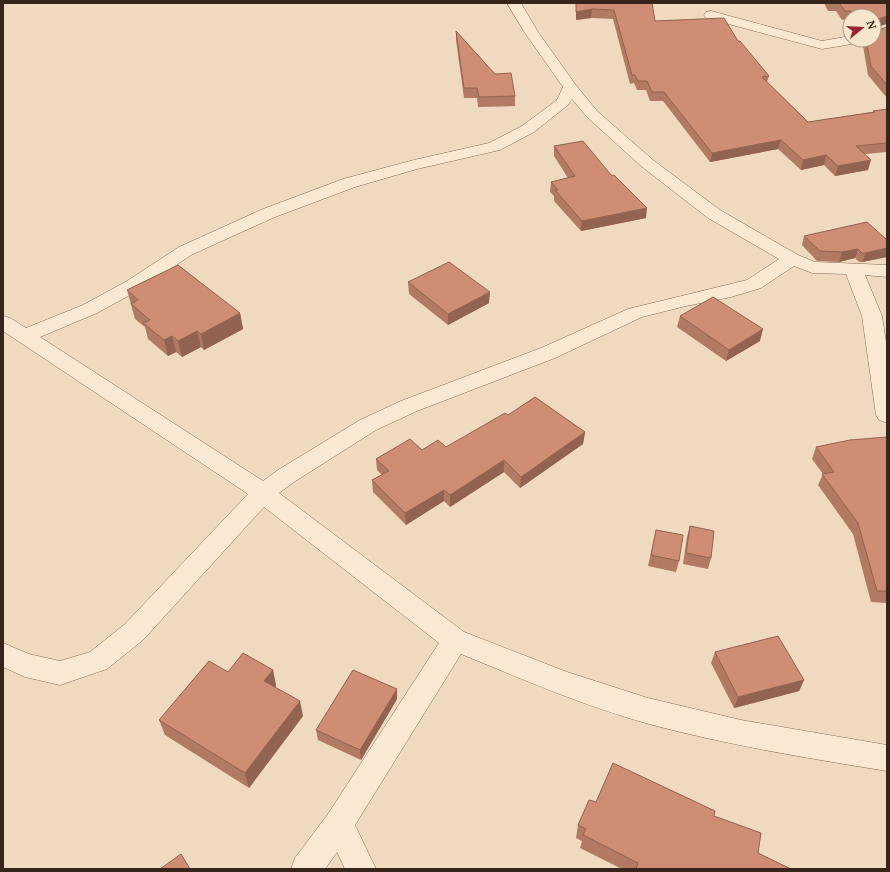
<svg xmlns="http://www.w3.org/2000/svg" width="890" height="872" font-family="'Noto Serif',serif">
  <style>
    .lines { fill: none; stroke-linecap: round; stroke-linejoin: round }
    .minor-casing { stroke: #896a56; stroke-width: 1 }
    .minor { fill: #fae9d2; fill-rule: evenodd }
    .wall { fill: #b27963 }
    .shaded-wall { fill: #916350 }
    .building { fill: #cf8d73; stroke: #916350 }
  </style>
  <rect width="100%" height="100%" fill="#f0dabf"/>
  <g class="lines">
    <g class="minor-casing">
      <path id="minor" d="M507,3H521L538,32L575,84L597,111L653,160L720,210L798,255L815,262L887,265V277L865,275L882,316L887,348V423L879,420L876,415L862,316L846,274L812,273L794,266L761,288L731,297L686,306L642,317L555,358L417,411L376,430L294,482L279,493L464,632L567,672L648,698L741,720L887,745V771C807,758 727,745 649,724C584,706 522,679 461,654L355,825L376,869H345L337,852L325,869H291L295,858L328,814L439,643L264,507L143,640L107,669L60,685L25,677L3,667V643L29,654L60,661L90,652L125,624L248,494L3,331V316L10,318L26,328L83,305L127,281L179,247L263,209L343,179L414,160L489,143L522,126L557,100L563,87L525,33ZM572,99L587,117L641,166L708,218L779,259L747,280L628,309L541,348L401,401L360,420L278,470L263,481L40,337L97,313L141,289L191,255L275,217L355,187L417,169L500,150L534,132L568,105Z
        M711,11L822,41L850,36V40H859L857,43L852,44L822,49L706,18L704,15L706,12Z"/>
    </g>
    <use href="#minor" class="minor"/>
  </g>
  <path class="wall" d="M576,3H652L655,21L738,41L769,76L767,82L808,122L873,112V111L887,109V152L865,154L868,170L835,176L824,165L801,170L778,149L710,162L663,101H650L646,90H637L634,83L630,84L613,19L591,18L576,20Z
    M824,3H887L876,27V31L887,27V98L868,75L862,40H874V16H850V21L849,19L842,20L836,11H828Z
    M456,31L515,96V106L478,107L477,98H464L456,40Z
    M554,146L646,218L581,231L554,201V196L550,192L551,182L568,178L554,156Z
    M804,236L887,240V257L862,262H859L855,258L839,262L817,261L802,245Z
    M408,282L489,303L448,325L409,294Z
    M127,290L240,313L243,329L204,350L201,347L182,357L176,352L168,356L148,339L145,327L135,319Z
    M680,316L760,341L726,361L677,327Z
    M508,415L585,432L583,444L520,488L504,472L450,507L444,501L406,525L373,492L372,480L382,475L377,470L376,459L422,450L446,447Z
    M887,437V603L871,602L853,534L818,485L823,474L812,459L816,447Z
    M690,526L711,558L708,569L683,564L687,537Z
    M656,530L679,561L676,572L648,566Z
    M715,652L804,680L799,691L734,708L711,663Z
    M273,670L276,686L275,687L303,716L249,788L165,735L159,720L228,672Z
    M397,689V699L361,760L318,740L316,730Z
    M596,802L714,816L758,853L791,869H622L580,848L582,841L576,838L578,825Z"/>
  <path class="shaded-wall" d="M592,9L591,18L576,20V12Z
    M887,16V24L874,28L875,20Z
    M781,140L778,149L710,162L712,153Z
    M826,155L824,165L801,170L803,160Z
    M871,160L868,170L835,176L838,166Z
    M647,208L646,218L581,231L582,221Z
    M887,248V257L862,262L866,253Z
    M858,249L855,258L839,262L842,252Z
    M490,292L489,303L448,325V314Z
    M240,313L243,329L204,350L201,334Z
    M763,329L760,341L726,361L729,350Z
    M197,331L201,347L182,357L178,341Z
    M172,336L176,352L168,356L164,340Z
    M585,432L583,444L520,488L521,477Z
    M504,460V472L450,507V495Z
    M444,490V501L406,525L405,513Z
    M273,670L276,686L268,697L264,681Z
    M804,680L799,691L734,708L738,697Z
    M397,689V699L361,760L360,750Z
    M300,701L303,716L249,788L245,773Z"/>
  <path class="building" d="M576,3H652L655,21L724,18L738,41H740L769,76L762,77L808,122L875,112L873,111L887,109V143L856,146L871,160L838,166L826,155L803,160L781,140L712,153L664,92H652L647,81H638L635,75H632L614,10L592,9L576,12Z
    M839,3H887V16L875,20L876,31L887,27V85L871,66L866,40H874V16H855L851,11H845Z
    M456,31L495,74L511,73L515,96L479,97L477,88H464Z
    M583,141L612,176L614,175L647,208L582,221L555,190H558L551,182L575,176L554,146Z
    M867,222L887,240V248L866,253H862L858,249L842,252L820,251L804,236Z
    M449,262L490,292L448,314L408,282Z
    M178,265L240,313L201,334L197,331L178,341L172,336L164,340L143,323L150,320L131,304L138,300L127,290Z
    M713,297L763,329L729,350L680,316Z
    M535,397L585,432L521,477L504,460L450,495L444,490L405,513L372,480L389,471L376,459L410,439L422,450L438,440L446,447L505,413L508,415Z
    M887,437V591H877L858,523L822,474L834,472L816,447L850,440Z
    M690,526L714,531L711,558L686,553Z
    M656,530L683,535L679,561L651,555Z
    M778,636L804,680L738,697L715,652Z
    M243,653L273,670L264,681L300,701L245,773L159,720L209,661L228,672Z
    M353,670L397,689L360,750L316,730Z
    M613,763L715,811L714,816L761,833L758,853L791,869H636L638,863L583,835L586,829L578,825L589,800L596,802Z
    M181,854L190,869H160Z"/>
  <rect width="890" height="872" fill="none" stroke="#37251c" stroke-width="8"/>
  <g transform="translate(862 28) rotate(72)"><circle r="19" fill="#f7e6ce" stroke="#aa9987"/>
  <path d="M0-3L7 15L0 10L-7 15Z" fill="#9a2435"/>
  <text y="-6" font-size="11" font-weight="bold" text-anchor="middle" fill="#37251c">N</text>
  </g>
</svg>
